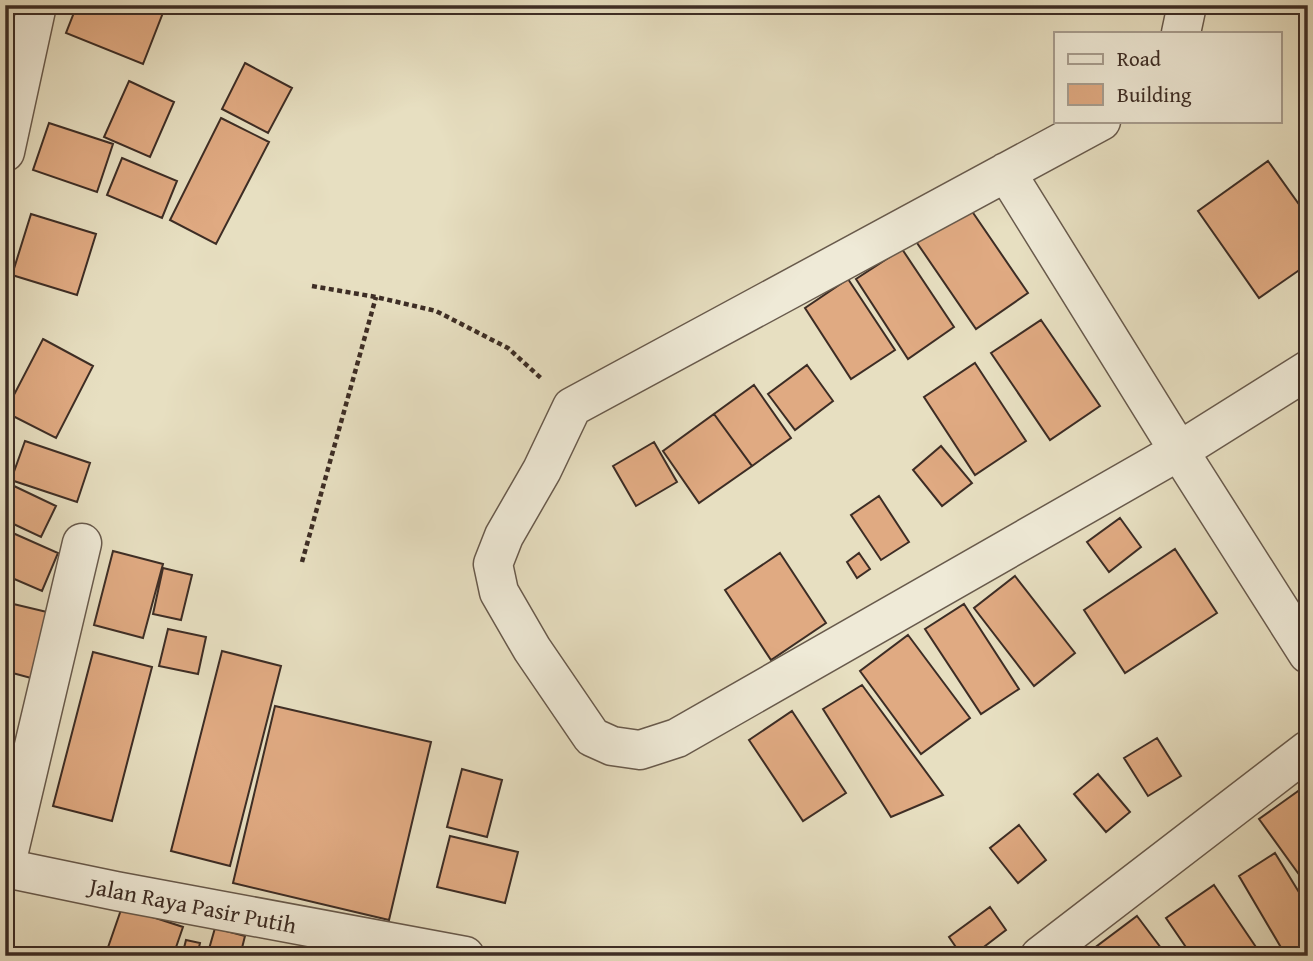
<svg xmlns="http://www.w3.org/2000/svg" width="1313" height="961" font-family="'Gentium Book Plus',serif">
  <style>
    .building { fill: #e0aa82; stroke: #3d2d25; stroke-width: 2 }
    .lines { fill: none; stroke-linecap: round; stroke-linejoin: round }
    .minor-casing { stroke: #685a4c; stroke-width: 41 }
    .tertiary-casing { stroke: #685a4c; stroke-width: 41 }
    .path { stroke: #3d2d25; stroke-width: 4.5; stroke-dasharray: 5 3.5; stroke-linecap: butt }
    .minor { stroke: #efead7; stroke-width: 38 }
    .tertiary { stroke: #efead7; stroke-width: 38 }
    .labels { text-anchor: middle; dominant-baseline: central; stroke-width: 6; stroke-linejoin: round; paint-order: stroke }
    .street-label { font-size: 23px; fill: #3d2d25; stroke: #efead7 }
  </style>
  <rect width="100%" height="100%" fill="#e7dfc1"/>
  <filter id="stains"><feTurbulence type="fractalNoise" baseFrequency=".00286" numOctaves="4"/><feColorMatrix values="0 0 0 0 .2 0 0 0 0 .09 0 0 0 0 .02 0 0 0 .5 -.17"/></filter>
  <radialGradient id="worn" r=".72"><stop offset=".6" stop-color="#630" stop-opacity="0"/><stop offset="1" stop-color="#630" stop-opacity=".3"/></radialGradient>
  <path class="building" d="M77,5H166L143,64L66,33Z
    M245,63L292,88L268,133L222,109Z
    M129,81L174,102L150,157L104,137Z
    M221,118L269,142L216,244L170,220Z
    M49,123L113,144L97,192L33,170Z
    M122,158L177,181L162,218L107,195Z
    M1268,161L1308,217V264L1259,298L1198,211Z
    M967,204L1028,293L976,329L915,240Z
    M31,214L96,234L77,295L12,275Z
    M902,249L954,327L908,359L856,279Z
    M848,279L895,350L851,379L805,308Z
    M1041,320L1100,406L1050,440L991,353Z
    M43,339L93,366L56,438L5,412Z
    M975,363L1026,441L975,475L924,397Z
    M807,365L833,401L795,430L768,394Z
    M754,385L791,438L752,466L714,414Z
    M714,414L752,466L699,503L663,451Z
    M25,441L90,463L77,502L11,480Z
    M654,442L677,482L636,506L613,466Z
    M941,446L972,483L942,506L913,470Z
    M14,486L56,506L41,537L5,520V506Z
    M879,496L909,542L881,560L851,515Z
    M1120,518L1141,547L1109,572L1087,542Z
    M6,530L58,553L42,591L5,575Z
    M1175,549L1217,613L1125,673L1084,610Z
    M113,551L163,564L143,638L94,625Z
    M780,553L826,623L771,660L725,590Z
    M859,553L870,569L857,578L847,562Z
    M163,568L192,575L181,620L153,614Z
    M1015,576L1075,653L1034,686L974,608Z
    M5,602L47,612L31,678L5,671Z
    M964,604L1019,689L981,714L925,629Z
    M168,629L206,637L198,674L159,666Z
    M908,635L970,718L921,754L860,671Z
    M222,651L281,666L230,866L171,851Z
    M93,652L152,667L112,821L53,806Z
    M862,685L943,795L891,817L823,709Z
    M275,706L431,742L389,920L233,883Z
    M792,711L846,793L803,821L749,740Z
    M1157,738L1181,776L1148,796L1124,758Z
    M5,747L15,749L5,790Z
    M462,769L502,780L487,837L447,827Z
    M1098,774L1130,812L1106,832L1074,794Z
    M1308,784V887L1259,819Z
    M1019,825L1046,860L1018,883L990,848Z
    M450,836L518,852L505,903L437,887Z
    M1275,853L1308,907V956H1286L1239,876Z
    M1214,885L1262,956H1192L1166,918Z
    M122,907L183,927L173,956H105Z
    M990,907L1006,930L972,956H962L949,937Z
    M1137,916L1167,956H1092L1089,952Z
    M215,928L245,936L240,956H207Z
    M186,940L200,943L197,956H182Z"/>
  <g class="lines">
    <g class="minor-casing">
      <path id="minor" d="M1181,33L1187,5
        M1101,121L572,407L542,470L504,536L493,564L499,592L532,649L592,737L612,746L640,750L677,738L1179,451L1308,370
        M5,152L37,5
        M1006,172L1179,451L1308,654
        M5,868L82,543
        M1040,956L1308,750"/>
    </g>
    <g class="tertiary-casing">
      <path id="tertiary" d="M5,868L116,891L465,956"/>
    </g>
    <path class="path" d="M312,286L376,297L436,311L508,348L543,380
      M302,562L376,297"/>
    <use href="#minor" class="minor"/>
    <use href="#tertiary" class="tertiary"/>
  </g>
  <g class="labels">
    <g class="street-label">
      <text transform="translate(193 905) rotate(11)">Jalan Raya Pasir Putih</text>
    </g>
  </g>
  <rect width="1313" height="961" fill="none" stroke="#e7dfc1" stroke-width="28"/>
  <rect x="7" y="7" width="1299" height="947" fill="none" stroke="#3d2d25" stroke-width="3.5"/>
  <rect x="14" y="14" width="1285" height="933" fill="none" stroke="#3d2d25" stroke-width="2"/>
  <rect x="1054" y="32" width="228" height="91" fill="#efead7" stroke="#a89e90" stroke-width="2"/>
  <rect x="1068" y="54" width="35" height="10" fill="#efead7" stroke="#a89e90" stroke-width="2"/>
  <text x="1117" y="66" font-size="21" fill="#3d2d25">Road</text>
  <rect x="1068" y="84" width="35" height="21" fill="#e0aa82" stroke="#a89e90" stroke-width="2"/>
  <text x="1117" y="102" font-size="21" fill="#3d2d25">Building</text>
  <rect width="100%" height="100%" filter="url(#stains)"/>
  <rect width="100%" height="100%" fill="url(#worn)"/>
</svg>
